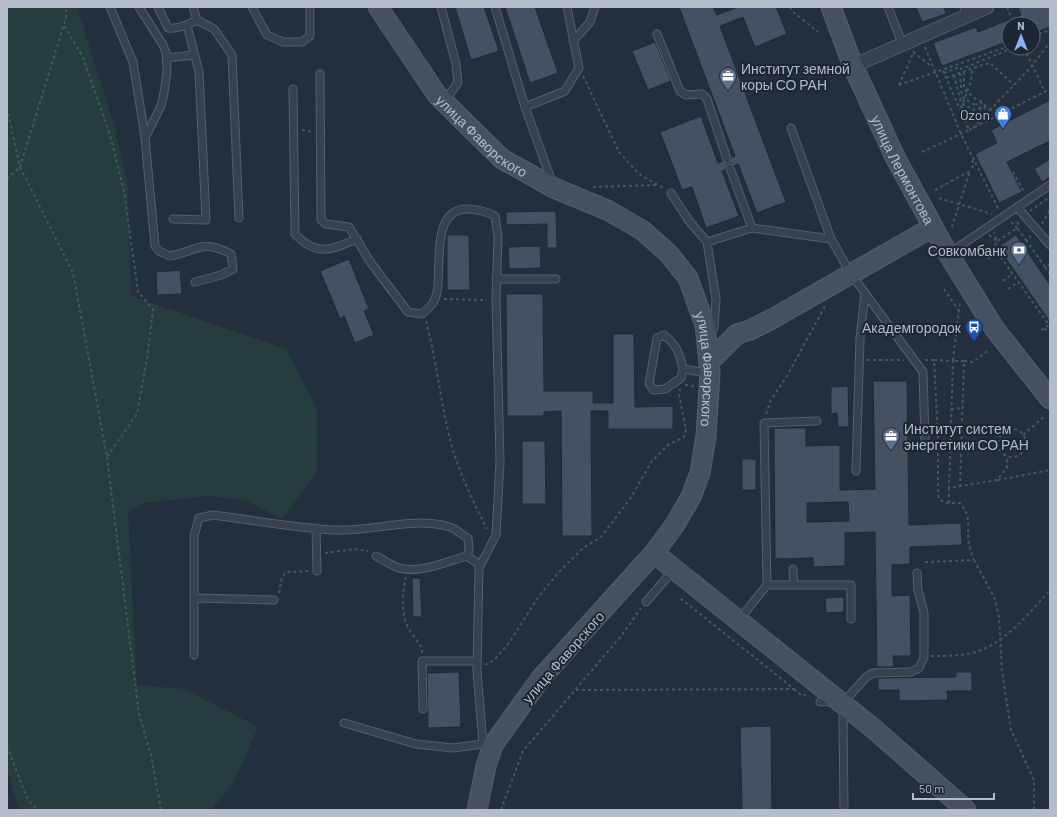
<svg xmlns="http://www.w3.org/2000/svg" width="1057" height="817" font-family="Barlow,sans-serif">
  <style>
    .green { fill: #263c3f }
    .building { fill: #455162; stroke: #1f2835; fill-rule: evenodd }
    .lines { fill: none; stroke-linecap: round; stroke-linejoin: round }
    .lane-casing { stroke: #565f6c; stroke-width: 9 }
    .street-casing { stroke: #565f6c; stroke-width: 15 }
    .secondary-casing { stroke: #565f6c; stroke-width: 21 }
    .path { stroke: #44595c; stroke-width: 2; stroke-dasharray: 3 3; stroke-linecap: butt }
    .lane { stroke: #38414e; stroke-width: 7 }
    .street { stroke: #38414e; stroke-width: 13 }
    .secondary { stroke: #465061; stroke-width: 19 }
    .labels { text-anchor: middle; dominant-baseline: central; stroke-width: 4; stroke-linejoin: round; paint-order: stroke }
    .poi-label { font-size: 14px; fill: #b4bcc9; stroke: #1d2633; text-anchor: end }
    .street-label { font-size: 14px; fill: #b4bcc9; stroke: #1d2633 }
  </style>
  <rect width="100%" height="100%" fill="#242f3e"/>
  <path class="green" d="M7,7H77L114,125L128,184L131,296L286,349L317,408V472L282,519L246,500L206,496L144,503L128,512L137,685L185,689L258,727L234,782L211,810H19L7,772Z"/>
  <path class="building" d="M455,7H484L499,51L471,60Z
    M505,7H535L558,73L530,83Z
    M679,7H713L717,15L738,7H776L787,34L755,47L743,17L720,26L786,202L757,213L738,164L734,166L730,163L732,157L735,156Z
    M916,7H944L946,14L922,22Z
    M1018,7H1050V27L1033,33V24H1009V41L942,66L933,43L976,27L978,32L1021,15Z
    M655,42L671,81L648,90L632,51Z
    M1050,100V141L1007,162L1022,192L999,203L975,154L997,143L991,130Z
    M701,116L718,163L723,161L727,164L725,170L722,171L739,216L706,228L692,187L682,190L660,132Z
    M1050,159V177L1042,182L1034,169Z
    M556,211L557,248H547V224L506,225V212Z
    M447,235H469L470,290H447Z
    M1016,235L1050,285V322L998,247Z
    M540,246L541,268L509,269L508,247Z
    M349,259L369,309L364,311L374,335L355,343L344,316L340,319L320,271Z
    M180,270L182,294L157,295L156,272Z
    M506,294H543L544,391H593V403H613V334H634L635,407L673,406V429H608V411H591L592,536H562L561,411L544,412V416H507Z
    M873,381H907L909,525L961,523L962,545L910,547V564L892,565V596L910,595L911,656H893L894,667H877L875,532L845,533V566L813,567V558L775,559L774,428H806V446L840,445V490L875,489ZM848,502L849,521L807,522V503Z
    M848,386L849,427H838L837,413L831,414V387Z
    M522,441H545L546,504H522Z
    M742,459H756V490H742Z
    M412,578H420L422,617H413Z
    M844,597V612L826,613L825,598Z
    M459,672L461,727L428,728L427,673Z
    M956,672H972V691H947L948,700L899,701V690H878V678L956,677Z
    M771,726L772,810H742L740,727Z"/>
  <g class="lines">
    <g class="lane-casing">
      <path id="lane" d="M110,7L133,62L145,137
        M139,7L163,45L166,53L167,71L164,93L161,106L145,138L155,246L159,251L170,256C199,251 200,238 231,254L233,269L221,275L195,282
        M158,7L168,28C179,29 187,25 197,20
        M193,7L197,20L214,29L232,55L239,218
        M252,7L267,35L283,42H302L310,36V7
        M441,7L456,64L458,83L444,101
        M495,7L525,107L552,182
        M888,7L902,43
        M964,7L967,15
        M657,34L680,91L686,95L702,94L707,99L727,159
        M573,41L590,22L595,7
        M166,58L194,55
        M320,74L321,220L326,224L349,227L371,263L408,312L422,314C430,307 435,303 437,292C442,268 430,208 468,209C479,210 485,211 495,216L498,237L496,298L500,462L496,535L479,568L477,671L483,744L490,750
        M293,89L295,234C317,257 330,250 357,239
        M525,107L565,91L579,68L567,7
        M791,128L831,239L851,274L923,372L925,441
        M730,168L752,228
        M671,193L689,221L707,242L716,299L714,328
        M1018,208L1050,245
        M173,219L206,220L199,72L187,25
        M707,242L752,228L831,239
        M948,254L1050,185
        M496,279H556
        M683,369C680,354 676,344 664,335L657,338L649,384L654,390L665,389L681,378L683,369L708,373
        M856,471L860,338L865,293
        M316,528L317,571
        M376,556C382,559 389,564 396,567C417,575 445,562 467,556
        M793,569L794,585
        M767,585H851V619
        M194,598L274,600
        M646,602L669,575L672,568
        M738,621L767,585L764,423L817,421
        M194,655V536L199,518L213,515C253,520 294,528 334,530C373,532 412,516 450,527C456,529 462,535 468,538L469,549L467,556L480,565
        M820,702L834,701
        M423,709L422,661H477
        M344,723L416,744L453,748L483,744
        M844,810L843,718L844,705L849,696L866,677L873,673L911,672L919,668L924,657V613L918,590L917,573"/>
    </g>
    <g class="street-casing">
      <path id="street" d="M853,66L987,7"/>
    </g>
    <g class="secondary-casing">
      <g id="secondary">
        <path id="s1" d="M378,7L437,95L502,159L554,188L607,210L642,230L668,253L688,278L705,325L710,373L706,436L700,473L691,497L674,526L654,553L541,678L493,745L486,766L477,810"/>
        <path id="s2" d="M831,7L853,66L895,157L944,247L994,328L1050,399"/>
        <path d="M709,362L737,334L750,330L772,319L933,227"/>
        <path d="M654,553L874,729L966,810"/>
      </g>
    </g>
    <path class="path" d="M790,7L792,11L818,32
      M1007,7L1014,24
      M1033,36L1050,30
      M925,47L961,134L999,210
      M1024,48L1045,92
      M913,52L931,66
      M964,72V89L978,101
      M944,73L960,67L961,69L1013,48
      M960,73L962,97L975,105
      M954,75L961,103L972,109
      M583,76L619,152L639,174L665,189
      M946,78L979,66L990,63L1014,85
      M899,85L914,51
      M899,85L1009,46
      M961,107L977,117L972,108L979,113L981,111L976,104L983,110L985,108L979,100L990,110
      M7,108L20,167L66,18V7
      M961,108L971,81L972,68
      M973,128L1032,66L1050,42
      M302,130L312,132
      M969,130L1050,89
      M922,152L969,130L943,71
      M973,160L972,167L976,165
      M1013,172L1024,192
      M7,179L20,167L73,273L107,457L137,414L148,353L153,309L138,292L124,191L110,135L83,57L64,26
      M593,187L656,185
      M935,190L970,171L951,230
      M939,198L992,214
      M1030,211L1048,198
      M1011,222L1017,228L1018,221
      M1042,224L1050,210
      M989,235L997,241L994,232
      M1026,240L1045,267L1050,264
      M997,252L1049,325L1039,331
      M968,258L972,249
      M988,259L997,252L995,247L996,242L1017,228L1026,240L1031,236
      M1045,267L1050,274
      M1003,281L1012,274
      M944,289L959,311
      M1008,289L1018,282
      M444,299L487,300
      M426,321C437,363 441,406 452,447C460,475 474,503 487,529
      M1044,329L1050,331
      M867,360H904
      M934,360L953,361L949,488L997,480L1007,468V457
      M964,361L973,362L989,350
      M685,385L695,386
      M951,409L962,408
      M766,414L771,400L787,376L825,306
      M998 443a14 14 0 1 1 28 0a14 14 0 1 1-28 0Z
      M1023,435L1045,416
      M950,445L997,441
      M107,457L139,714L151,755L161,810
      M998,480L1050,470
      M960,487L964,361H953L960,301
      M949,503V488
      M325,553L355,549L368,551
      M974,560L994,597L999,617L1002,671L1011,730L1034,780V810
      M925,562L974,560C972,555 970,550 969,545C966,527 973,519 960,503H947L940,500L938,494V436L934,360H925
      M406,577C402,594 400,615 410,631C415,639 422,644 422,653
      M279,593L282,577L286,572L308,571
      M931,656C949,656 970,656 986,648C1012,635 1031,611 1050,590
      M485,665L494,660L509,643L539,596L558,573L583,548L601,537L630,499L652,461L668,445L684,437L686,430L679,394L680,389
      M794,689L802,696L808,694
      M576,690L794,689L680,598
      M7,746L27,798L37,810
      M501,810L523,751L622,635L641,608"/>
    <use href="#lane" class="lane"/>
    <use href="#street" class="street"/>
    <use href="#secondary" class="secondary"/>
  </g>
  <defs>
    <g id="office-pin" transform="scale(0.9)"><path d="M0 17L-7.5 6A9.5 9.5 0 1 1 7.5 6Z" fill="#5c6f8a" stroke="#1d2633"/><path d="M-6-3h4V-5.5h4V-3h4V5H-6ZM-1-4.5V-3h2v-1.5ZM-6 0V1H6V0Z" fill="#fff"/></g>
    <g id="shop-pin" transform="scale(0.9)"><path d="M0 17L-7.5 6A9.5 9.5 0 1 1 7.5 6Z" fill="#3f7fe0" stroke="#1d2633"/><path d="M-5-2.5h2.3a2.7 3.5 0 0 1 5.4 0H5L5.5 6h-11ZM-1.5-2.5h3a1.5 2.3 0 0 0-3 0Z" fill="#fff"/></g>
    <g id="bank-pin" transform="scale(0.9)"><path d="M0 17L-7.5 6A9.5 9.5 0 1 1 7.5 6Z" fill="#5c6f8a" stroke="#1d2633"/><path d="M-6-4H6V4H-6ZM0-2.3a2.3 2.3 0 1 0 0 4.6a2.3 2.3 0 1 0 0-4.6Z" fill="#fff"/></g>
    <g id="bus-pin" transform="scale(0.9)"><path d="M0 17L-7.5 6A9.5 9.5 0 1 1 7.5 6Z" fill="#1a4fb4" stroke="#1d2633"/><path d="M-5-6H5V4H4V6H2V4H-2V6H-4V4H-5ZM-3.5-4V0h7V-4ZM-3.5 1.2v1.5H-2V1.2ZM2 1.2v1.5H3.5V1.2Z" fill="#fff"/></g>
  </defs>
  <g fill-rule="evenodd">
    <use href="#office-pin" x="728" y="76"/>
    <use href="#shop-pin" x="1003" y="114"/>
    <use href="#bank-pin" x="1019" y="250"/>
    <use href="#bus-pin" x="974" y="327"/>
    <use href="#office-pin" x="891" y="436"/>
  </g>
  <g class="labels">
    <g class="poi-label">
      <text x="741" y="68" text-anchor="start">Институт земной<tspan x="741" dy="16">коры СО РАН</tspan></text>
      <text x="990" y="114">Ozon</text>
      <text x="1006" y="250">Совкомбанк</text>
      <text x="961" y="327">Академгородок</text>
      <text x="904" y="428" text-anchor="start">Институт систем<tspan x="904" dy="16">энергетики СО РАН</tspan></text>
    </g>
    <g class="street-label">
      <text stroke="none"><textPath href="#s1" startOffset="167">улица Фаворского</textPath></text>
      <text stroke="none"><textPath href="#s2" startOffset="178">улица Лермонтова</textPath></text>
      <text stroke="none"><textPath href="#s1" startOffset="515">улица Фаворского</textPath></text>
      <text transform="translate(563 657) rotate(-49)">улица Фаворского</text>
    </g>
  </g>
  <rect width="1057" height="817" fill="none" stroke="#b4bcc9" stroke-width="16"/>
  <g transform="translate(1021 36)"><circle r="19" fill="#1d2633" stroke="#59626f"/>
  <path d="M0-3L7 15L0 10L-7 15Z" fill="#8ab4f8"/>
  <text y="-6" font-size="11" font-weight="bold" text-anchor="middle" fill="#b4bcc9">N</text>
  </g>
  <path d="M913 793v6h81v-6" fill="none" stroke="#b4bcc9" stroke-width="2"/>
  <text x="919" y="793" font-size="12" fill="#b4bcc9" stroke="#1d2633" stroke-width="3" paint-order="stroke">50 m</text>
</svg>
